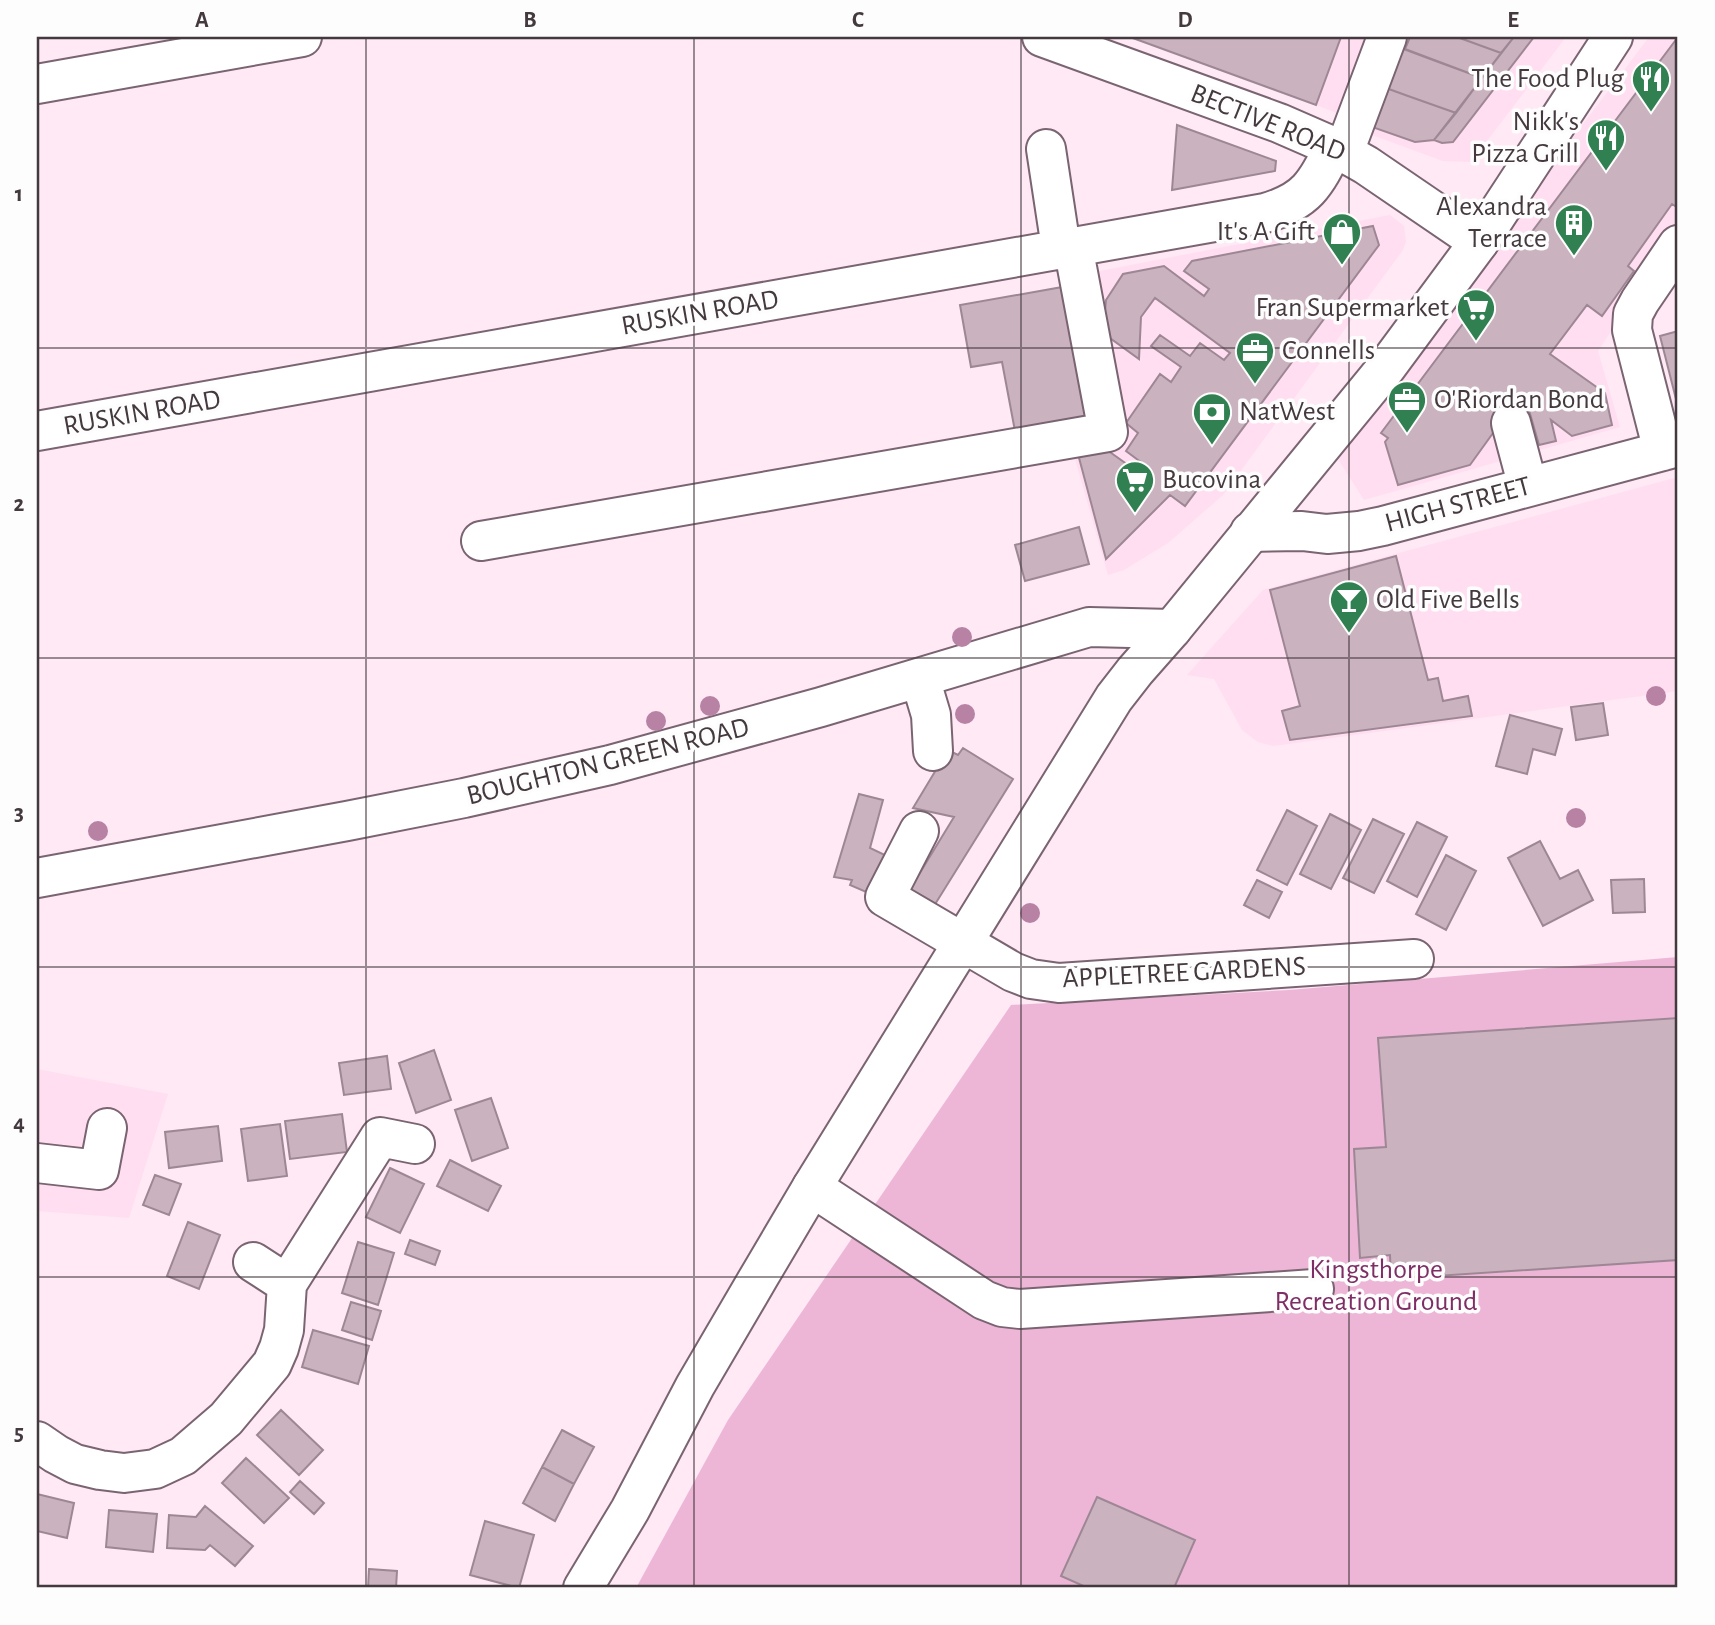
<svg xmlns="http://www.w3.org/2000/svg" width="1715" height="1625" font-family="'Alegreya Sans',sans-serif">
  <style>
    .built { fill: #ffdef1 }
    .green { fill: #edb6d6 }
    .building { fill: #cab2bf; stroke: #9e8794; stroke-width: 2 }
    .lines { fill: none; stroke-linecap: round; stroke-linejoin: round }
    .minor-casing { stroke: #7a6471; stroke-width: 42 }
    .highway-casing { stroke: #7a6471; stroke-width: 42 }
    .minor { stroke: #fff; stroke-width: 38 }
    .highway { stroke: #fff; stroke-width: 38 }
    .tree { fill: #b882a5 }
    .grid { fill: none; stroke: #43393e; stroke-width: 2; stroke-opacity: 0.55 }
    .labels { text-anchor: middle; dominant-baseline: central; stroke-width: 7; stroke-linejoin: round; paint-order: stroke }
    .poi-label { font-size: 28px; fill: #43393e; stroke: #fdfdfd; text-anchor: end }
    .street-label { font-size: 28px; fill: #43393e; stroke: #fdfdfd }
    .park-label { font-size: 28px; fill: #7e2e64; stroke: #fdfdfd }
    .neatline { fill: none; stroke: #43393e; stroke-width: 2.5 }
    .grid-label { font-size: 23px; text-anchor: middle; font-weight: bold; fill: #43393e }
  </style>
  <rect width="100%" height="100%" fill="#fee9f5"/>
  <path class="built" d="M1341,37H1566L1471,162L1443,161L1369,134L1339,114L1316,105Z
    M1649,37H1678V229L1598,351L1620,427L1364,500L1338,459L1433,331L1475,267Z
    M1390,215L1404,226L1406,242L1403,250L1223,495L1168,543L1124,570L1108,575L1070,441L1084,274Z
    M1678,477V691L1273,746L1258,742L1242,730L1214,679L1187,675L1263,590Z
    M37,1069L168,1094L129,1218L37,1211Z"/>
  <path class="green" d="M1678,957V1588H636L728,1420L1011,1005L1289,990Z"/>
  <path class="building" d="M1130,37H1341L1316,105Z
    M1410,37H1457L1501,53L1482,78L1405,49Z
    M1457,37H1514L1501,53Z
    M1514,37H1534L1453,142L1442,143L1434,140Z
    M1678,37V208L1672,204L1628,266L1634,271L1602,316L1587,305L1550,354L1605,393L1612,425L1572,436L1551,420L1556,441L1539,445L1527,403L1519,397L1470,465L1398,485L1385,442L1388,438L1381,433Z
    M1401,48L1433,60L1482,78L1456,113L1408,96L1386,88Z
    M1386,88L1408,96L1456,113L1434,140L1415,142L1372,127Z
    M1177,125L1276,161L1275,171L1172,190Z
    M1373,226L1379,245L1185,506L1170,495L1106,559L1078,454L1107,450L1145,477L1150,469L1126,451L1138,433L1126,423L1160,374L1171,382L1181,367L1151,346L1160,335L1190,356L1200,343L1224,360L1230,353L1155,298L1141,317L1139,359L1103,333L1106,300L1123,274L1164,266L1204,296L1209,289L1184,271L1192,261Z
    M1068,286L1092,417L1015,431L1002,362L971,367L960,305Z
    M1678,331V407L1660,336Z
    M1079,527L1089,564L1025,581L1015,545Z
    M1396,556L1428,680L1438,678L1443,701L1468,696L1472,716L1290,740L1282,711L1300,706L1270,590Z
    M1603,703L1608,735L1576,740L1571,707Z
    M1510,715L1562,729L1555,755L1533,749L1527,774L1496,766Z
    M963,748L1013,779L929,914L904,899L954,817L913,808L948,750L958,755Z
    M859,794L883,800L870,848L889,857L873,895L850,885L852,880L834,877Z
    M1287,810L1317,826L1287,885L1257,870Z
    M1330,814L1361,830L1331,889L1300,874Z
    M1373,819L1404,834L1374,893L1343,878Z
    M1417,822L1447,837L1417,897L1387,881Z
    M1540,841L1560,879L1578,870L1593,900L1543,926L1508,858Z
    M1446,855L1476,871L1446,930L1416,914Z
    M1644,879L1645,912L1613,913L1611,880Z
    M1257,880L1282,892L1269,918L1244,905Z
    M1678,1018V1260L1391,1279L1390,1255L1360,1258L1354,1149L1386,1147L1378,1038Z
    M434,1050L451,1100L416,1113L399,1063Z
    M387,1056L391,1089L344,1095L339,1063Z
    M491,1098L508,1148L472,1161L455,1110Z
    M342,1114L347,1152L290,1159L285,1121Z
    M280,1124L287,1176L248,1181L241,1129Z
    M218,1126L222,1161L169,1168L165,1132Z
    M450,1160L501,1186L488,1211L437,1186Z
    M390,1168L424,1184L400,1233L366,1217Z
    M155,1175L181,1184L169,1215L143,1205Z
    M188,1222L220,1235L199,1289L167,1276Z
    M410,1240L440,1251L435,1265L405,1254Z
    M358,1242L394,1253L378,1305L342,1293Z
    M351,1302L381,1311L372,1340L342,1330Z
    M313,1330L369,1346L358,1384L302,1367Z
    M281,1410L323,1450L299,1475L257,1435Z
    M562,1430L594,1447L574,1484L542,1467Z
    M246,1458L289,1498L264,1523L222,1483Z
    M542,1467L574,1484L555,1521L523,1503Z
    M300,1481L324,1503L314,1514L290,1492Z
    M37,1494L74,1503L67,1538L37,1531Z
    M1097,1497L1195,1540L1174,1588H1088L1061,1576Z
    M205,1506L253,1546L235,1566L210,1545L205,1550L167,1548L169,1515L196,1517Z
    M109,1510L157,1514L153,1552L106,1547Z
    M485,1521L534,1535L519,1588L470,1575Z
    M369,1569L397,1571L396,1588H368Z"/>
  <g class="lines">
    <g class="minor-casing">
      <path id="minor" d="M1042,37L1279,123L1334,147L1366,165L1479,242
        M37,84L302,37
        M1046,149L1061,248
        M1344,152L1387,37
        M1511,423L1528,487
        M37,431L1265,213C1307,201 1315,185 1334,147
        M1663,451L1632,330L1633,314L1640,301L1678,245
        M1250,532L1302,531L1327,534L1359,531L1383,526L1678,447
        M481,541L1108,432L1073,246
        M920,678L931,715L933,751
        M919,831L885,897L1013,972L1031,979L1059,983L1414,959
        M37,878L347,821L464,798L610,765L821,707L1089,627L1172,629
        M37,1163L99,1170L107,1128
        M812,1187L984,1300L1002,1307L1020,1309L1314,1289
        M253,1262L287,1284
        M37,1441L56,1454L75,1464L100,1470L124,1473L155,1469L183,1456L226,1419L272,1364L279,1348L284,1330L287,1284L380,1137L415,1144"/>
    </g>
    <g class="highway-casing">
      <path id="highway" d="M583,1588L630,1510L695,1386L760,1275L812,1187L1114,698L1135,671L1172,629L1385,369L1479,242L1613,37"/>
    </g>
    <use href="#minor" class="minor"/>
    <use href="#highway" class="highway"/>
  </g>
  <g class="tree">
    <circle cx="962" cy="637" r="10"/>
    <circle cx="1656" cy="696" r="10"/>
    <circle cx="710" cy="706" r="10"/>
    <circle cx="965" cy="714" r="10"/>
    <circle cx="656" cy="721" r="10"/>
    <circle cx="1576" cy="818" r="10"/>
    <circle cx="98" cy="831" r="10"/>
    <circle cx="1030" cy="913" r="10"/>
  </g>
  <path class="grid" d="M366,37V1588M694,37V1588M1021,37V1588M1349,37V1588M37,348H1678M37,658H1678M37,967H1678M37,1277H1678"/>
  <defs>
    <g id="restaurant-pin" transform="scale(2.0125)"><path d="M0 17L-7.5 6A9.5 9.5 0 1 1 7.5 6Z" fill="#318051" stroke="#fdfdfd"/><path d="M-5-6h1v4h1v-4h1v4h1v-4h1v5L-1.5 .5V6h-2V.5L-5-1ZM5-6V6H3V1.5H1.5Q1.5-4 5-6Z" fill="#fff"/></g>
    <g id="building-pin" transform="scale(2.0125)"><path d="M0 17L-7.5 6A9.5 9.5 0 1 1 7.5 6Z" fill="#318051" stroke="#fdfdfd"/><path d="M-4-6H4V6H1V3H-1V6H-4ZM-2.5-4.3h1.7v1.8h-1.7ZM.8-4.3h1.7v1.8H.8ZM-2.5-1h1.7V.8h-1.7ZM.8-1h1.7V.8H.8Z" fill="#fff"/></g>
    <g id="shop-pin" transform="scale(2.0125)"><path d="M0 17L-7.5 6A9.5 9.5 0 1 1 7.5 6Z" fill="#318051" stroke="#fdfdfd"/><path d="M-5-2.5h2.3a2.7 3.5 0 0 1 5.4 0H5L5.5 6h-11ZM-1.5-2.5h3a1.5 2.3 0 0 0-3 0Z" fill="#fff"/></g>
    <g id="supermarket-pin" transform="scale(2.0125)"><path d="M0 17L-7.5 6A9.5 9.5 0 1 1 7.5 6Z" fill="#318051" stroke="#fdfdfd"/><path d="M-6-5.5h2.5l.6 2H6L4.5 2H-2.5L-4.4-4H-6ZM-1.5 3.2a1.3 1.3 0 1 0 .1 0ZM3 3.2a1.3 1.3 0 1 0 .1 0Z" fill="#fff"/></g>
    <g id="office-pin" transform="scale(2.0125)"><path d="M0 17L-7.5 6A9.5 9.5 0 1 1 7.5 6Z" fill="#318051" stroke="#fdfdfd"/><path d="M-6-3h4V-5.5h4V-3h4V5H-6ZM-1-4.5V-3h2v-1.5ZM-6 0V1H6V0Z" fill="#fff"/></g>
    <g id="bank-pin" transform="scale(2.0125)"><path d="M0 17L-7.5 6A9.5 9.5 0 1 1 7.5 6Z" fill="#318051" stroke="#fdfdfd"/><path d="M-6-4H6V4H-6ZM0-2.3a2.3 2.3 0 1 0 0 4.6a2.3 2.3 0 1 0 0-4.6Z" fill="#fff"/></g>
    <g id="bar-pin" transform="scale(2.0125)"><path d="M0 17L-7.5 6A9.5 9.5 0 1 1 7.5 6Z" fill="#318051" stroke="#fdfdfd"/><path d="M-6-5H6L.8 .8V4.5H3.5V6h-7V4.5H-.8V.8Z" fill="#fff"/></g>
  </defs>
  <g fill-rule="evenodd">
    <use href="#restaurant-pin" x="1651" y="79"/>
    <use href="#restaurant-pin" x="1606" y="138"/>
    <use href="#building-pin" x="1574" y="223"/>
    <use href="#shop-pin" x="1342" y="232"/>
    <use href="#supermarket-pin" x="1476" y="308"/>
    <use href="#office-pin" x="1255" y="351"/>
    <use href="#office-pin" x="1407" y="400"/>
    <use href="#bank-pin" x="1212" y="412"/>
    <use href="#supermarket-pin" x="1135" y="480"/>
    <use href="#bar-pin" x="1349" y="600"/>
  </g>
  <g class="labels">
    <g class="poi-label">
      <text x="1624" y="79">The Food Plug</text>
      <text x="1579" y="122">Nikk's<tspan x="1579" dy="32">Pizza Grill</tspan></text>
      <text x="1547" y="207">Alexandra<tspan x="1547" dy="32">Terrace</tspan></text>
      <text x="1315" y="232">It's A Gift</text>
      <text x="1449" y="308">Fran Supermarket</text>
      <text x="1282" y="351" text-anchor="start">Connells</text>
      <text x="1434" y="400" text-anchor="start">O'Riordan Bond</text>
      <text x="1239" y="412" text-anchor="start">NatWest</text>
      <text x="1162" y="480" text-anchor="start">Bucovina</text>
      <text x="1376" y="600" text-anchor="start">Old Five Bells</text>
    </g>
    <g class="street-label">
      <text transform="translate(1268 123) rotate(22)">BECTIVE ROAD</text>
      <text transform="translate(700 313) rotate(-10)">RUSKIN ROAD</text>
      <text transform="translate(142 413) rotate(-10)">RUSKIN ROAD</text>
      <text transform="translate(1458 505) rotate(-15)">HIGH STREET</text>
      <text transform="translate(608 762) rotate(-14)">BOUGHTON GREEN ROAD</text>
      <text transform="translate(1184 973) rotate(-3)">APPLETREE GARDENS</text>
    </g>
    <g class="park-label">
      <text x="1376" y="1270">Kingsthorpe<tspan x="1376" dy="32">Recreation Ground</tspan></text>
    </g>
  </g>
  <rect width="1715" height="1625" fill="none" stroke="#fdfdfd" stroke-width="77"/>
  <rect x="38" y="38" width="1638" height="1548" class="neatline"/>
  <g class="grid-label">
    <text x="202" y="27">A</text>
    <text x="530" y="27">B</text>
    <text x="858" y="27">C</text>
    <text x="1185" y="27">D</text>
    <text x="1513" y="27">E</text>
    <text x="19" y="201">1</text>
    <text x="19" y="511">2</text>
    <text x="19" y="820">3</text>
    <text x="19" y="1130">4</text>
    <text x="19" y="1440">5</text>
  </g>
</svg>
